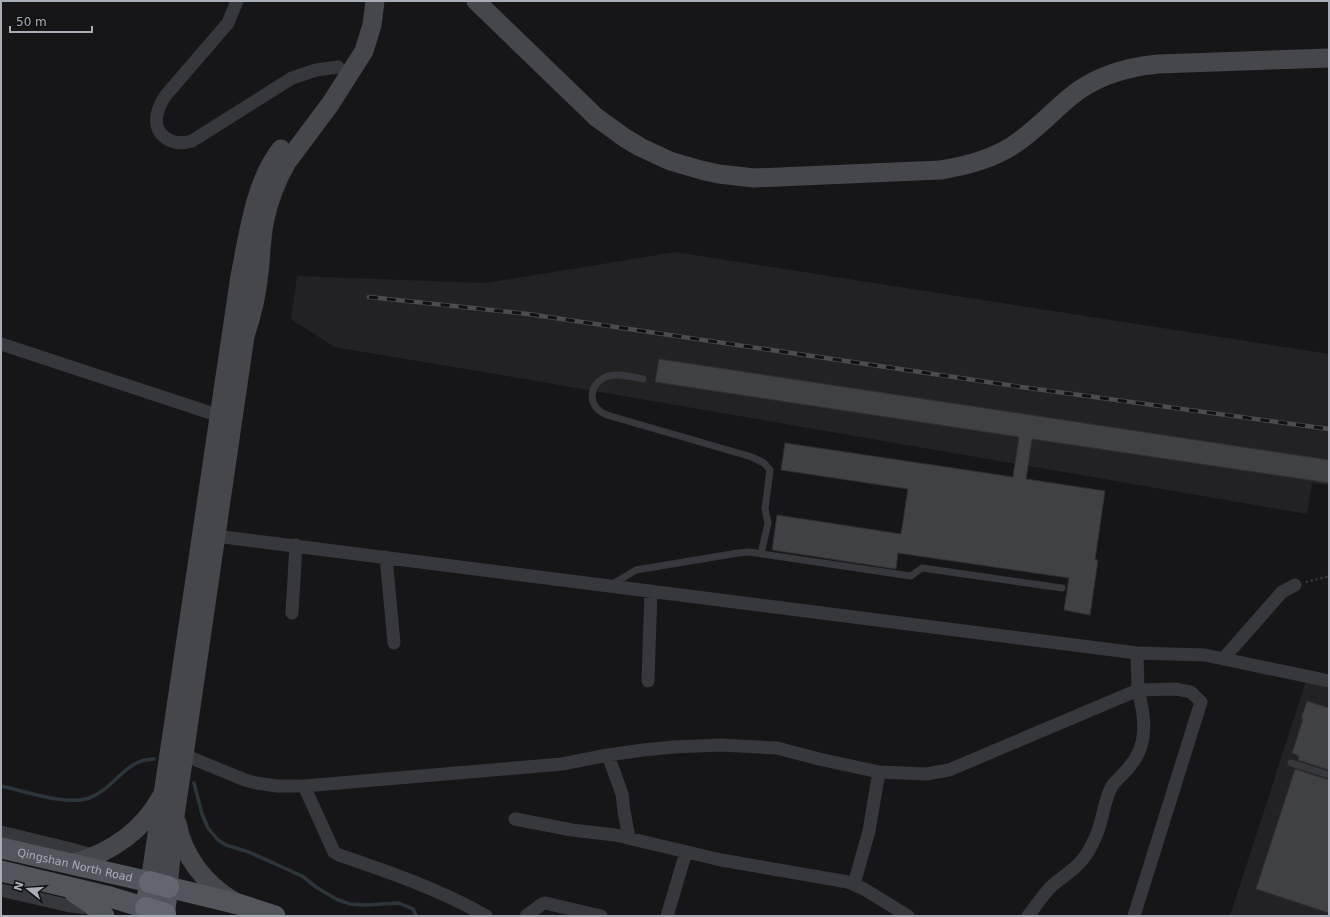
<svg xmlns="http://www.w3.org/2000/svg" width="1330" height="917" font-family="'DejaVu Sans',sans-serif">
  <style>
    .built { fill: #222225 }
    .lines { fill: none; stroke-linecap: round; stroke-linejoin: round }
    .stream { stroke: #2c353c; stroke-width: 3.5 }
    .building { fill: #404145; stroke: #303034 }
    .path { stroke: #3d3f44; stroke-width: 2; stroke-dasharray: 2 3; stroke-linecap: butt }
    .lane { stroke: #37383d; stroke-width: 7 }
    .street { stroke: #37383d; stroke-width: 13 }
    .secondary { stroke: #45474d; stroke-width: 19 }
    .primary { stroke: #53555c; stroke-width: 21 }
    .highway { stroke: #63666e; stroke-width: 22 }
    .rail-casing { stroke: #4a4c52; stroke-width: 4.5 }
    .rail { stroke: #111113; stroke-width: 3; stroke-dasharray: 9; stroke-linecap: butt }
    .labels { text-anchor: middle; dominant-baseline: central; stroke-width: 4; stroke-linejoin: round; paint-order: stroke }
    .street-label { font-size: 11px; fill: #a8adb8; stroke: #111113 }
  </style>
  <rect width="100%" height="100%" fill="#161618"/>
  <path class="built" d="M675,252L1329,354V485L1312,483L1307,514L536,381L334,347L291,319L297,276L486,283Z
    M1306,681L1329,687V916H1230Z"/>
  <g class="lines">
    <path class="stream" d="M194,783L202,814L208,828L218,840L226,845L249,852L302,876L316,887L336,899L350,904L366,905L399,903L413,909L416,916
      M1,786C25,791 66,806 89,798C115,789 124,759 154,759"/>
  </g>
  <path class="building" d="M659,359L1329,460V483L1032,439L1026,479L1105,491L1095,560H1098L1090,615L1064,610L1069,578L898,553L896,569L772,550L777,515L901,534L908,489L781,470L785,443L1013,477L1019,437L655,382Z
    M1307,701L1329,708V770L1298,760L1299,756L1292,753L1303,719H1301Z
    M1295,769L1329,780V913L1256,889Z"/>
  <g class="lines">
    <path class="path" d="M1306,582L1329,576"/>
    <path class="lane" d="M643,379C632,377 619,373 608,376C588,383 586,407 607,415L752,457L764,463L770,470L765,509L768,523L761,554
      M611,585L636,570L738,553L749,552L911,576L922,568L1062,588
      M1291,763L1329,775"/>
    <path class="street" d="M237,1L228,23L166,95C162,101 158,108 157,115C153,136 173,147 192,141L292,78L316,70L338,67
      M1,344L220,416
      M216,536L1137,653L1205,655L1329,681
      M386,557L394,643
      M292,613L296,545
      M1223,659L1282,592L1295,585
      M648,681L651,591
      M184,755L245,780L256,783L277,786H304L562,764L608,755L643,750L674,747L720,745L777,748L819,759L879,772L926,774L949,770L1138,690L1137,653
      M608,755L622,794L624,811L629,838
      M304,786L334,852L339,855C389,872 441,890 486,916
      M515,819L572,830L615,835L721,860L848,882L864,889L908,916
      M1,832L71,849L96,856
      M854,884L869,831L879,772
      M1,890L70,906L93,908
      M526,916L542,904L545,903L601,916
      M667,916L686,852
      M1028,916C1036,906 1043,894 1053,885C1067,873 1078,868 1088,852C1093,843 1098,834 1100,824C1104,812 1105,798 1112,786C1117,779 1125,773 1130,766C1149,744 1145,716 1138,690L1176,689L1191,692L1201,702L1134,916"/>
    <path class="secondary" d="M476,1L596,117L625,138L640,147L670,161L701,170L719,174L754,178L940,170C966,166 990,160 1012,146C1034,132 1051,113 1070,97C1095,76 1127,67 1158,64L1329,58
      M177,823C183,857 206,885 235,902
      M72,864C109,853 142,832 161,797
      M150,882L240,276C248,236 255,181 281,149
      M168,887L175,815L184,755L245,336C252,315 257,295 259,273C261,255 261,237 265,219C269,199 277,180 287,162L331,103L364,51L372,25L375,1"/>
    <g class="primary">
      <path id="s1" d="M1,848L150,882L144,916"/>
      <path d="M1,871L110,897L146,908"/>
      <path d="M75,893L92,904L104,916"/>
      <path d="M164,916L168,887L238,904L275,916"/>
    </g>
    <path class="highway" d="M150,882L168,887
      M146,908L165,914"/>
    <g class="rail-casing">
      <path id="rail" d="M369,297L528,314L1021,387L1329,429"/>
    </g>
    <use href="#rail" class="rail"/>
  </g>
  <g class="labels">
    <g class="street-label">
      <text stroke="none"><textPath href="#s1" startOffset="76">Qingshan North Road</textPath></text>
    </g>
  </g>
  <rect width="1330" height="917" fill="none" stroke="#a8adb8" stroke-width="4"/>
  <g transform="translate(28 889) rotate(287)" stroke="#111113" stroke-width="3" paint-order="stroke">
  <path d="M0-3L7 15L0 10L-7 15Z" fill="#a8adb8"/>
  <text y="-6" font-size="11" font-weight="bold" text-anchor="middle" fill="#a8adb8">N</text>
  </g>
  <path d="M10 26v6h82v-6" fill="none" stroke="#a8adb8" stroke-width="2"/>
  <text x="16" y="26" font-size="12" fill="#a8adb8" stroke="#111113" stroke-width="3" paint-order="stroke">50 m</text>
</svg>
